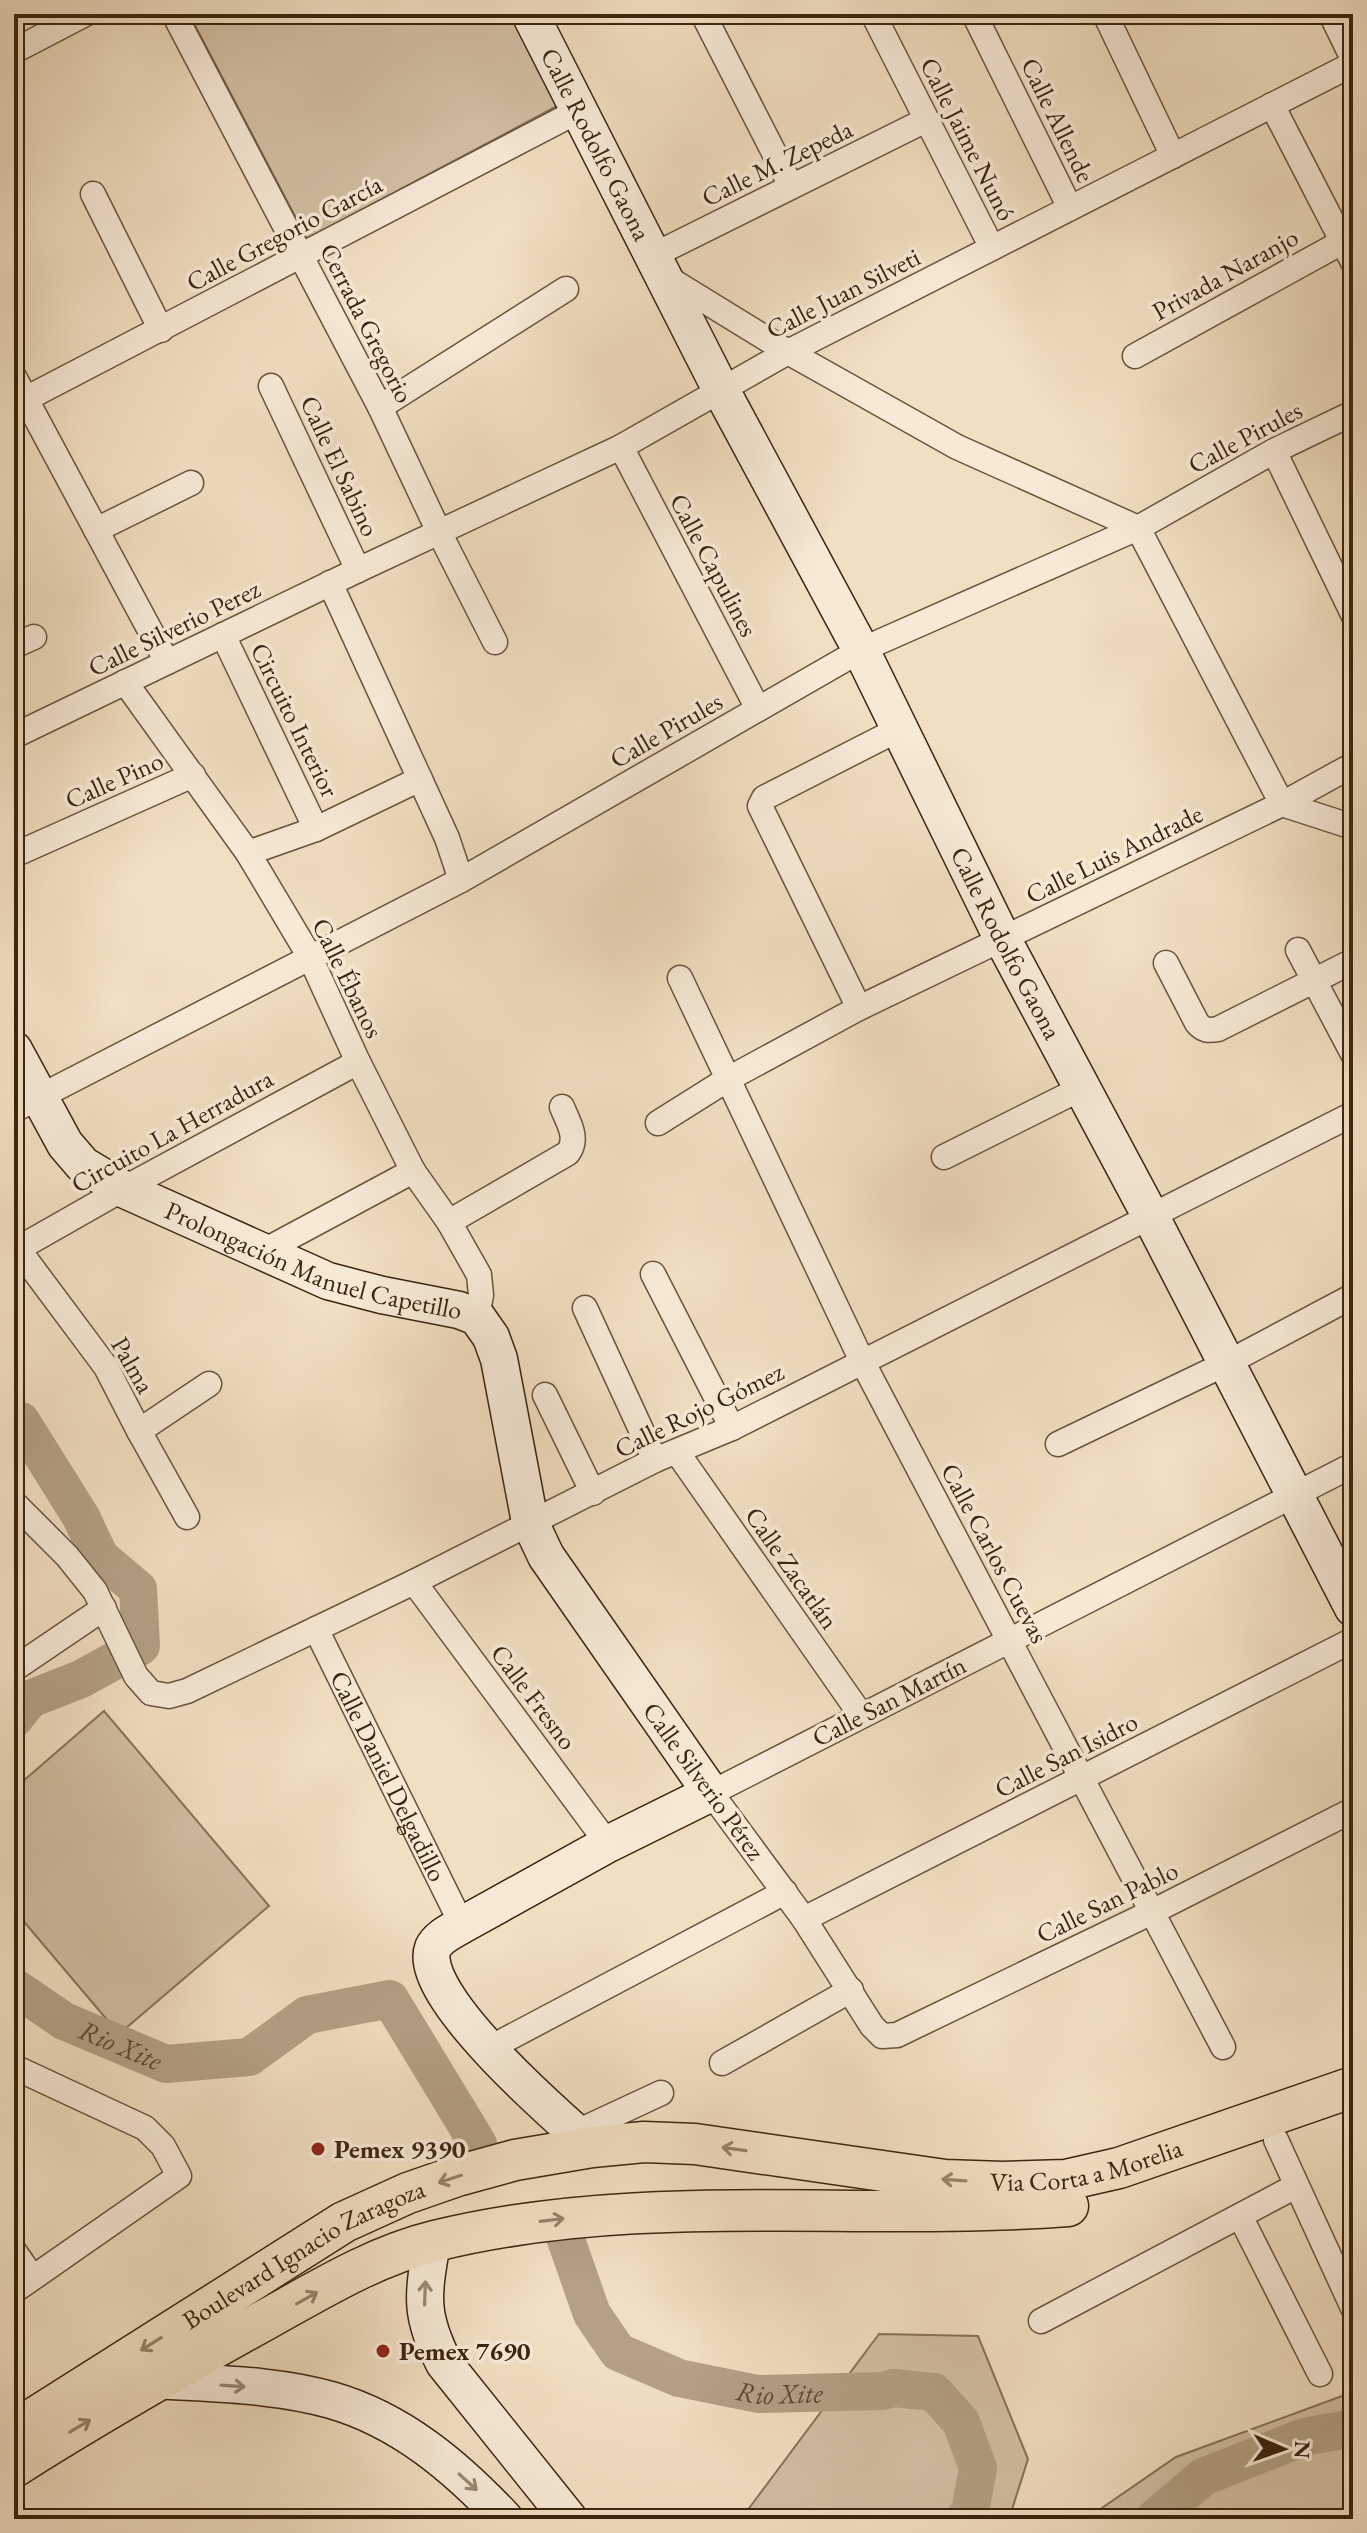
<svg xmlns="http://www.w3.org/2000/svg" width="1367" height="2533" font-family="'EB Garamond',serif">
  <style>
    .green { fill: #d2bfa4; stroke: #86725a; stroke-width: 2 }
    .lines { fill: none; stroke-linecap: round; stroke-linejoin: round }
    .river { stroke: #b3a085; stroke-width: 38 }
    .street-casing { stroke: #68543c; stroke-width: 27 }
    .secondary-casing { stroke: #3b2510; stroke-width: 39 }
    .primary-casing { stroke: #3b2510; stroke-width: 43 }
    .street { stroke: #f6ead7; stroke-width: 24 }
    .secondary { stroke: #f6ead7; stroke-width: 36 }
    .primary { stroke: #f1dfc2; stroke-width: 40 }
    .oneway { stroke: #968269 }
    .oneway2 { stroke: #988874 }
    .poi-dot { fill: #8f2418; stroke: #f6ead7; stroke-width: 3 }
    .labels { text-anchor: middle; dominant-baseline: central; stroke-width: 7; stroke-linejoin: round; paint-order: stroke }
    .street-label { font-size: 26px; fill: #3b2510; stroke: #f6ead7 }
    .poi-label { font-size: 26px; font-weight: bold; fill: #3b2510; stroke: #f6ead7; text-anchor: start }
    .water-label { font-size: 28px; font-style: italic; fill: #5f4a33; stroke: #f6ead7 }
  </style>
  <rect width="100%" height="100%" fill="#f1dfc2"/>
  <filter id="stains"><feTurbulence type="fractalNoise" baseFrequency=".0025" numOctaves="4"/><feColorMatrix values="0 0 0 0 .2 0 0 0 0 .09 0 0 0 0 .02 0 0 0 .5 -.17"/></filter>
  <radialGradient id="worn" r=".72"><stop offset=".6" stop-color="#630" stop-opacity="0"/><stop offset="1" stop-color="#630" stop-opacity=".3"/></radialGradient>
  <path class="green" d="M189,14H511L559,105L307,239Z
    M104,1711L269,1906L119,2034L14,1910V1789Z
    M879,2334L978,2336L1028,2459L1009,2519H741Z
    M1353,2392V2519H1086L1176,2457Z"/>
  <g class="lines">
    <g class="river">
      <path d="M14,1421H21L81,1517L100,1557L138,1589L141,1646L81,1679L30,1699L14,1719"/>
      <path id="s1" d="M14,1987L64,2021L166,2064L249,2057L307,2015L390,1999L478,2144"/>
      <path id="s2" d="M565,2237L592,2314L618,2352L679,2378L758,2394L883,2391L893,2388L934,2392L961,2422L978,2468L970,2512L964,2519"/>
      <path d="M1154,2519L1203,2477L1304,2437L1353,2428"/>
    </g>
    <g class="street-casing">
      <g id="street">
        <path d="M174,14L380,407L439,532L495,642"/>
        <path d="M703,14L791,186"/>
        <path d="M873,14L992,248"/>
        <path d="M974,14L1070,208"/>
        <path d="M1105,14L1173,156"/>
        <path d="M1331,14L1353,59"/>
        <path d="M14,51L85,14"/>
        <path d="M1272,105L1353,262"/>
        <path d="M93,194L161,330"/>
        <path d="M652,256L926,120"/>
        <path d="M666,277L788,352L957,447L1138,528L1282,804L1353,827"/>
        <path d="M1135,356L1353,236"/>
        <path d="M14,377L167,662"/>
        <path d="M271,386L358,570"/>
        <path d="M14,405L580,110"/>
        <path d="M380,407L566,289"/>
        <path d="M621,447L758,709"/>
        <path d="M1274,451L1353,614"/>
        <path d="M96,530L191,483"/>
        <path d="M330,583L447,838L461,880"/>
        <path d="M223,635L316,829"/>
        <path d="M14,646L34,637"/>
        <path d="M125,682L248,853L310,957L358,1062L413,1171L449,1222L479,1275L481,1295L477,1317"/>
        <path d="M14,736L358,570L621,447L788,352L1353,64"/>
        <path d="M248,853L316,829L420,779"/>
        <path d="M14,855L193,775"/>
        <path d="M1298,950L1353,1054"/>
        <path d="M1166,963L1197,1023C1203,1030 1208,1031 1218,1029L1353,961"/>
        <path d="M680,978L862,1361L1223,2047"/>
        <path d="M859,1008L760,806L764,798L901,728"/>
        <path d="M14,1110L461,880L861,650L1138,528L1274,451L1353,413"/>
        <path d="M658,1123L728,1079L859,1008L1282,804L1353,765"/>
        <path d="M944,1157L1082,1088"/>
        <path d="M449,1222L568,1153C579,1138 568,1122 562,1107"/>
        <path d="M18,1249L106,1367L139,1431L187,1517"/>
        <path d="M14,1251L123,1189L358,1062"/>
        <path d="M262,1252L413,1171"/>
        <path d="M653,1274L732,1428"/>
        <path d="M585,1308L655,1460"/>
        <path d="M545,1395L593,1493"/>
        <path d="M139,1431L209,1384"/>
        <path d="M1058,1444L1227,1363L1353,1296"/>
        <path d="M677,1452L861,1715"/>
        <path d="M1353,1465L711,1793L804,1919L872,2026L882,2036L897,2035L1152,1912L1353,1810"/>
        <path d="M14,1503L67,1556L95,1591L136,1676L151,1693L169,1696L187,1691L414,1582L655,1460L732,1428L1353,1114"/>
        <path d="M414,1582L608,1844"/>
        <path id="s3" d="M316,1629L462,1925"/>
        <path d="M14,1669L104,1608"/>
        <path d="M804,1919L1353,1640"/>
        <path d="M488,2049L785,1892"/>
        <path d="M722,2063L851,1990"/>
        <path d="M14,2067L145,2128L163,2146L179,2176L14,2291"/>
        <path d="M575,2133L661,2093"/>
        <path d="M1276,2140L1353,2308"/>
        <path d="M1241,2218L1320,2374"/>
        <path d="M14,2251L32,2277"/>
        <path d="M1041,2321L1296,2186"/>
      </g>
    </g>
    <g class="secondary-casing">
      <g id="secondary">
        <path id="s4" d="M530,14L720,388L861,650L1003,940L1151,1217L1353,1608"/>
        <path id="s5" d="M14,1050L65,1144L83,1165L123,1189L328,1281L382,1295L459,1310L477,1317L491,1337L499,1359L530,1522L546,1556L711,1793L608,1844L462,1925C452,1931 438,1937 433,1948C415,1994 559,2118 592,2147"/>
        <path d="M432,2242C423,2295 419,2314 444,2363L569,2519"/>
        <path d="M156,2380C213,2384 275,2384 331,2400C401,2420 456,2467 505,2519"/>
      </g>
    </g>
    <g class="primary-casing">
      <g id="primary">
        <path id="s6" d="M14,2431L344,2222L408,2193L457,2176L515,2160L592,2147L644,2142L695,2144L945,2180L1002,2182L1066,2180L1119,2168L1353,2087"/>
        <path d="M14,2467C96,2415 180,2367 265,2320C319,2290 374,2256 435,2241C642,2190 857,2222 1068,2206"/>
      </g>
    </g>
    <use href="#street" class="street"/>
    <use href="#secondary" class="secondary"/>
    <use href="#primary" class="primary"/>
  </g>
  <defs><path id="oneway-shaft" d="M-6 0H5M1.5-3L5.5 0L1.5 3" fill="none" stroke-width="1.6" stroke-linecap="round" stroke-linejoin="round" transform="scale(2)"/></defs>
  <g class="oneway">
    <use href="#oneway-shaft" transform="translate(734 2149) rotate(-172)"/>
    <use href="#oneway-shaft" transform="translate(450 2179) rotate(162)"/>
    <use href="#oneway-shaft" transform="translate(954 2180) rotate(-176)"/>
    <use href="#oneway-shaft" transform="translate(552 2220) rotate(-7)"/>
    <use href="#oneway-shaft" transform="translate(307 2298) rotate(-29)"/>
    <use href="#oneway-shaft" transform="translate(151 2344) rotate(148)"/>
    <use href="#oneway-shaft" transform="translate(80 2426) rotate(-31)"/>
  </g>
  <g class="oneway2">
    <use href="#oneway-shaft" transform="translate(425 2293) rotate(-88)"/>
    <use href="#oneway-shaft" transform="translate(233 2386) rotate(4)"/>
    <use href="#oneway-shaft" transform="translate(468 2482) rotate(42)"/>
  </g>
  <g class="poi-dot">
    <circle cx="318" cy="2149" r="8"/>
    <circle cx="383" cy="2351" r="8"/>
  </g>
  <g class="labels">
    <g class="street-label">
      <text transform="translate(1058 120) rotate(64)">Calle Allende</text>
      <text transform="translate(968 139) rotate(63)">Calle Jaime Nunó</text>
      <text stroke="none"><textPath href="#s4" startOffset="146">Calle Rodolfo Gaona</textPath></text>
      <text transform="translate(777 163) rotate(-26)">Calle M. Zepeda</text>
      <text transform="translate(284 233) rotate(-28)">Calle Gregorio García</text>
      <text transform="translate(1225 274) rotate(-29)">Privada Naranjo</text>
      <text transform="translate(843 293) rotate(-27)">Calle Juan Silveti</text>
      <text transform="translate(367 323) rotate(63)">Cerrada Gregorio</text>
      <text transform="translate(1245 437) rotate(-28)">Calle Pirules</text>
      <text transform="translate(340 466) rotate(65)">Calle El Sabino</text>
      <text transform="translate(714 565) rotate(62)">Calle Capulines</text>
      <text transform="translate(174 628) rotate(-26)">Calle Silverio Perez</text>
      <text transform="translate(295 720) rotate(64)">Circuito Interior</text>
      <text transform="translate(666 730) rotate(-30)">Calle Pirules</text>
      <text transform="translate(114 780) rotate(-24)">Calle Pino</text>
      <text transform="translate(1114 854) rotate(-26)">Calle Luis Andrade</text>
      <text stroke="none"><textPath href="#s4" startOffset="1044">Calle Rodolfo Gaona</textPath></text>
      <text transform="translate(348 978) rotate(64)">Calle Ébanos</text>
      <text transform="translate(172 1131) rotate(-29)">Circuito La Herradura</text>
      <text stroke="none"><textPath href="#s5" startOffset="386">Prolongación Manuel Capetillo</textPath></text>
      <text transform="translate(133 1365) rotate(60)">Palma</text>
      <text transform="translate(699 1410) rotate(-26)">Calle Rojo Gómez</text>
      <text transform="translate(995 1553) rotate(62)">Calle Carlos Cuevas</text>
      <text transform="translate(792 1568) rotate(55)">Calle Zacatlán</text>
      <text transform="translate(534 1697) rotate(53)">Calle Fresno</text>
      <text transform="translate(889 1701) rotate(-27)">Calle San Martín</text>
      <text transform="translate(1066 1755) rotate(-27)">Calle San Isidro</text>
      <text stroke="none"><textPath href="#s3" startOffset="164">Calle Daniel Delgadillo</textPath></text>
      <text transform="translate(704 1781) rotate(54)">Calle Silverio Pérez</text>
      <text transform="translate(1107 1902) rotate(-26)">Calle San Pablo</text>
      <text stroke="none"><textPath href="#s6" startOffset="1150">Via Corta a Morelia</textPath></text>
      <text stroke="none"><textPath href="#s6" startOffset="340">Boulevard Ignacio Zaragoza</textPath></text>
    </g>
    <g class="poi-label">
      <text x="334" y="2149">Pemex 9390</text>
      <text x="399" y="2351">Pemex 7690</text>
    </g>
    <g class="water-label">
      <text stroke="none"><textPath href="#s1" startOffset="122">Rio Xite</textPath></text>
      <text stroke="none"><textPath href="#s2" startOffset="296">Rio Xite</textPath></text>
    </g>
  </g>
  <rect width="1367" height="2533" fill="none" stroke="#f1dfc2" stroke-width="48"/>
  <rect x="16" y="16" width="1335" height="2501" fill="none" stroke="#3b2510" stroke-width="4"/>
  <rect x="24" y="24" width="1319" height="2485" fill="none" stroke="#3b2510" stroke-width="2"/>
  <g transform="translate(1283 2449) rotate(92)" stroke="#f6ead7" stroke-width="6" paint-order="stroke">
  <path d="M0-6L14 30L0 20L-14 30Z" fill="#3b2510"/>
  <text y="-12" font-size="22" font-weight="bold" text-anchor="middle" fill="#3b2510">N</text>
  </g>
  <rect width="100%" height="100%" filter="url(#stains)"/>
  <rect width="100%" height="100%" fill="url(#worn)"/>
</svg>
